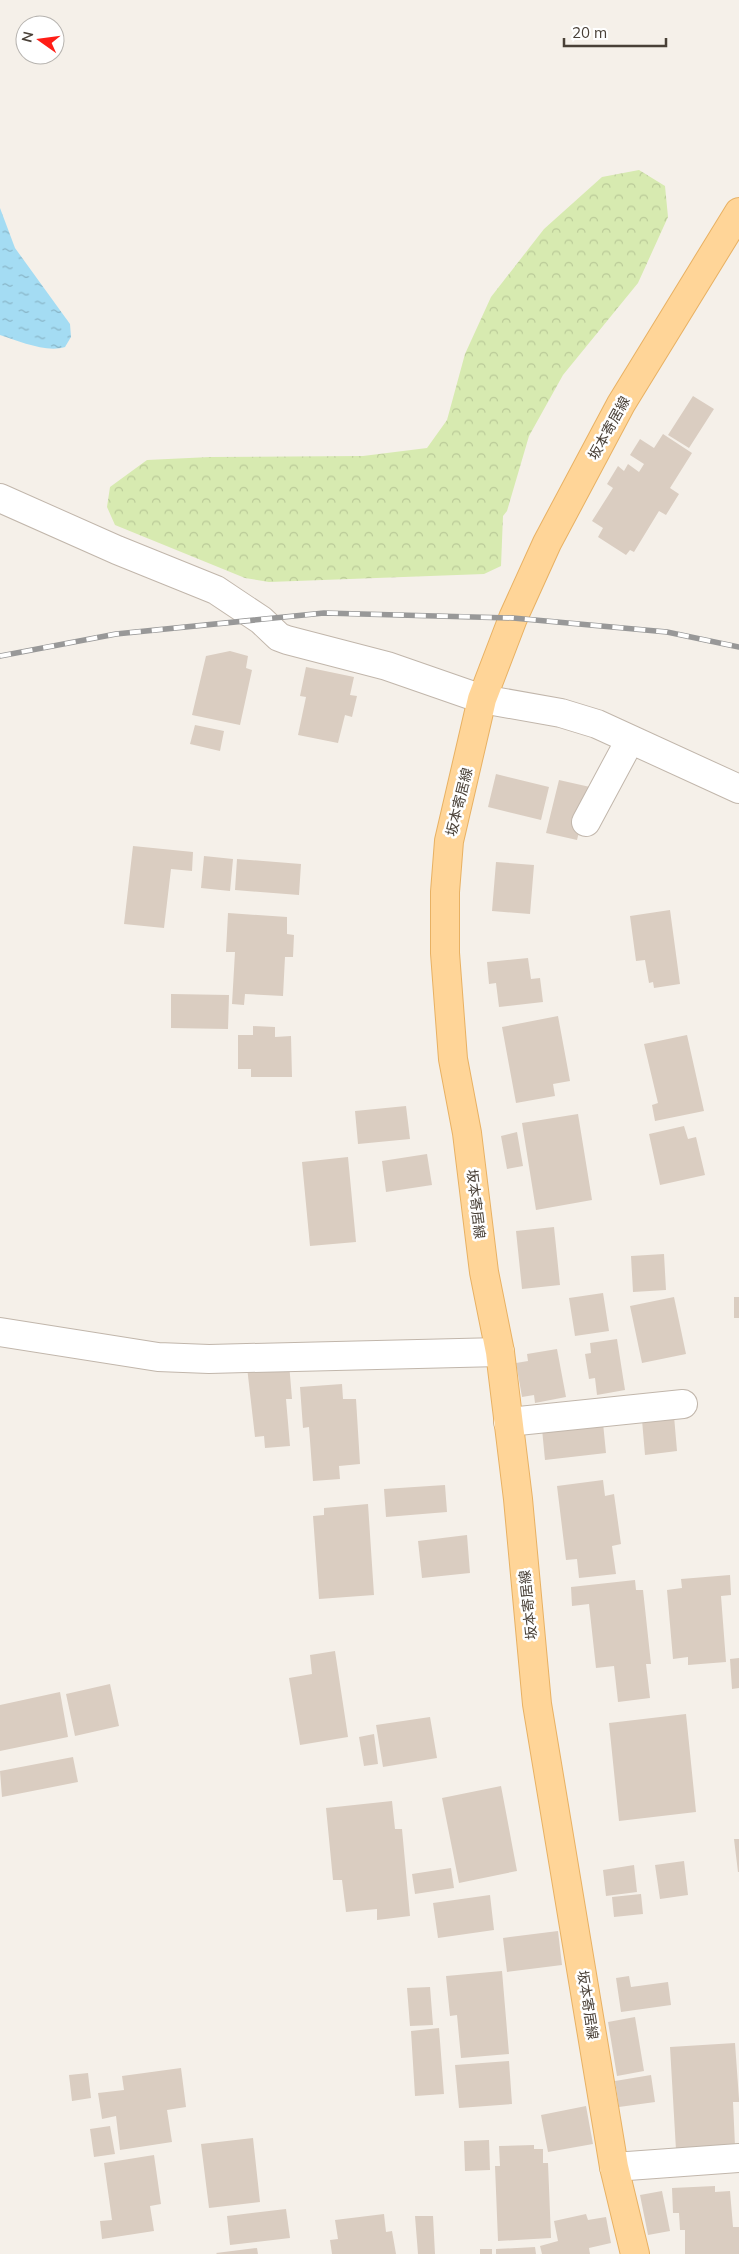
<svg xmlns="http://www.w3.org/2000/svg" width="739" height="2254" font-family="Mulish,'Noto Sans JP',sans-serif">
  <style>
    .forest { fill: url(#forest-crowns) }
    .water { fill: url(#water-ripples) }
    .building { fill: #dacdc1 }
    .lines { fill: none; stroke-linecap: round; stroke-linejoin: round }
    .minor-casing { stroke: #c1b6ab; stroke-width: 30 }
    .major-casing { stroke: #e8b163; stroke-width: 30 }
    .minor { stroke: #fff; stroke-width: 28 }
    .major { stroke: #ffd598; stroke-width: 28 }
    .rail-casing { stroke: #989898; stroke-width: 5.5 }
    .rail { stroke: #fff; stroke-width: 4; stroke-dasharray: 11; stroke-linecap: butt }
    .labels { text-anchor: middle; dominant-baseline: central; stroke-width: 5; stroke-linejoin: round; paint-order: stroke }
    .street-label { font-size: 14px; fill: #494037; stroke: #fff }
  </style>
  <defs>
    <pattern id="forest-crowns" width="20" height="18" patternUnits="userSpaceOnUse" patternTransform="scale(1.25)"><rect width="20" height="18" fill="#d7eab0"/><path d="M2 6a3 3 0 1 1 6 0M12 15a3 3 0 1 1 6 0" fill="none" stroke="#baca98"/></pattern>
    <pattern id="water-ripples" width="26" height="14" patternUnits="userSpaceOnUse" patternTransform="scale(1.25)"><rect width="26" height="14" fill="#a4dcf3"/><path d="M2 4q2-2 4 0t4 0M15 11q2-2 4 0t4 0" fill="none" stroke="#88b4c6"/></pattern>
  </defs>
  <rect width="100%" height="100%" fill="#f5f0e9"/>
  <path class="forest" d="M639,170L665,186L668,217L638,283L563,375L529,436L507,511L503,516L501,566L484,574L269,582L245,578L115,525L107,507L110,487L147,460L210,457L363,456L427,448L447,420L465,354L491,297L544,229L602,177Z"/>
  <path class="water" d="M0,208L15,248L70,324L71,337L65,347C46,353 19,341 0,335Z"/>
  <path class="building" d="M693,396L714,409L689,448L668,435Z
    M663,434L692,453L670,488L679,494L666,515L659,511L634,552L630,550L626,555L598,537L603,528L592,521L613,488L607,484L618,466L624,471L628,464L639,472L644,464L630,455L640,439L654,448Z
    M230,651L248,656L246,668L252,670L240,725L192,715L206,656Z
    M306,667L354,677L350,695L357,696L352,717L345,715L338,743L298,735L306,697L300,696Z
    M195,725L224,731L220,751L190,744Z
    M496,774L549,787L541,820L488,807Z
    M559,780L590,787L577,840L546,833Z
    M133,846L193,852L192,871L171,869L164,928L124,924Z
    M204,856L233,859L230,891L201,888Z
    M237,859L301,864L299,895L235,890Z
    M496,862L534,865L530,914L492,911Z
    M670,910L680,984L654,988L653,982L649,983L645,960L636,961L630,916Z
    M228,913L287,917V934L294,935L293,957H285L283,996L245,994L244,1005L232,1004L235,952H226Z
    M528,958L531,979L540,978L543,1002L499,1007L496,983L489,984L487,962Z
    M171,994L229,995L228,1029L171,1028Z
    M558,1016L570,1081L553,1084L555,1096L516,1103L502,1027Z
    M253,1026L275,1027V1037L291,1036L292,1077H251V1069H238V1035H253Z
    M687,1035L704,1111L655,1121L652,1105L658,1103L644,1044Z
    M406,1106L410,1139L358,1144L355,1111Z
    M578,1114L592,1200L536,1210L522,1123Z
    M684,1126L688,1139L696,1137L705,1175L660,1185L649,1134Z
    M517,1132L523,1166L507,1169L501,1136Z
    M427,1154L432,1185L386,1192L382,1161Z
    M348,1157L356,1242L310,1246L302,1162Z
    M554,1227L560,1285L522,1289L516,1231Z
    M664,1254L666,1290L633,1292L631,1256Z
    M603,1293L609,1331L575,1336L569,1298Z
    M674,1297L686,1354L642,1363L630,1306Z
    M734,1297H739V1318H734Z
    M617,1339L625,1390L597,1395L595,1378L589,1379L585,1354L591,1353L590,1343Z
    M557,1349L566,1397L535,1403L534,1395L522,1397L516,1363L528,1361L527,1354Z
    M289,1363L292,1399H286L290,1446L265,1448L264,1436L255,1437L247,1367Z
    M342,1384L343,1399H356L360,1464L339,1466L340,1479L313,1481L309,1427L303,1428L300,1387Z
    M674,1416L677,1451L645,1455L642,1420Z
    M603,1423L606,1453L545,1460L542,1429Z
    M603,1480L605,1496L614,1494L621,1544L612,1546L616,1574L579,1578L577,1559L566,1560L557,1486Z
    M445,1485L447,1512L386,1517L384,1489Z
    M368,1504L374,1595L319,1599L313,1516L324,1515V1508Z
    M467,1535L470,1573L422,1578L418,1541Z
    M730,1575L731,1595L721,1596L726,1662L688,1665V1657L673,1659L667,1590L682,1588L681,1579Z
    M635,1580L636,1590H643L651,1664H646L650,1698L618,1702L614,1666L596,1668L589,1604L572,1606L571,1587Z
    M335,1651L348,1737L300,1745L289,1678L312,1674L310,1655Z
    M739,1658V1688L732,1689L730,1659Z
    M110,1684L119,1726L75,1736L66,1694Z
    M60,1692L68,1737L0,1751V1705Z
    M686,1714L696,1812L619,1821L609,1723Z
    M430,1717L437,1758L383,1767L376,1725Z
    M374,1734L378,1764L364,1766L359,1737Z
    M73,1757L78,1782L2,1797L0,1771Z
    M501,1786L517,1871L459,1883L442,1798Z
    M392,1801L395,1829H402L410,1916L377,1920V1909L346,1912L342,1880H333L326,1808Z
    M734,1839H739V1872H738Z
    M684,1861L688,1895L660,1899L655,1865Z
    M634,1865L637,1892L606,1896L603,1870Z
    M451,1868L454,1888L415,1894L412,1874Z
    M641,1894L643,1914L614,1917L612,1897Z
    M490,1895L494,1930L438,1938L433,1903Z
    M558,1931L562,1965L507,1972L503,1938Z
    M502,1971L509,2054L461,2058L457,2015L450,2016L446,1976Z
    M629,1976L631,1987L668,1982L671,2005L621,2012L616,1978Z
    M430,1987L433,2025L410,2026L407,1988Z
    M635,2017L644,2071L617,2076L608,2022Z
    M439,2028L444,2094L415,2096L411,2031Z
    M735,2043L739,2099V2102H733L735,2146L676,2150L670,2047Z
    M509,2061L512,2104L459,2108L455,2065Z
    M181,2068L186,2107L167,2110L172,2142L120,2150L116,2116L102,2119L98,2093L124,2090L122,2076Z
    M88,2073L91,2098L72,2101L69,2075Z
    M651,2075L655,2102L619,2107L615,2081Z
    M586,2106L593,2144L548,2152L541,2115Z
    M110,2126L115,2154L94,2157L90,2129Z
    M253,2138L260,2202L209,2208L201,2144Z
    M489,2140L490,2170L465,2171L464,2141Z
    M534,2145V2149H543V2163H548L551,2238L498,2241L495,2166H500L499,2146Z
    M154,2155L161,2204L150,2206L154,2231L102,2239L100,2221L112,2220L104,2163Z
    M715,2186V2192L730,2191L733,2227H739V2254H685V2230H680L679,2213H673L672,2188Z
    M662,2191L670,2231L648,2235L640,2195Z
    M286,2209L290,2238L230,2245L227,2216Z
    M384,2214L386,2232L392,2231L396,2254H332L330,2240L338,2239L335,2220Z
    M586,2214L588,2220L606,2217L611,2243L589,2248L590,2254H542L540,2246L558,2241L554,2221Z
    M415,2216H433L435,2254H418Z
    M535,2247L536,2254H496V2249Z
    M257,2248L258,2254H217L216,2253Z
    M480,2249H492V2254H480Z"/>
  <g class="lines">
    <g class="minor-casing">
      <path id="minor" d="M0,498L117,550L216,590L261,620L279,637L287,640L387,666L482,699L561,713L597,724L739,789
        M586,822L630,740
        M0,1332L158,1357L209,1359L500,1352
        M508,1422L683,1404
        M614,2167L739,2158"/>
    </g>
    <g class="major-casing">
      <path id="major" d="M635,2254L614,2167L537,1704L518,1499L500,1352L484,1272L467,1133L453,1059L445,953V892L449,841L482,699L513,618L547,543L621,404L739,212"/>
    </g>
    <use href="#minor" class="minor"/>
    <use href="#major" class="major"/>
    <g class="rail-casing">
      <path id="rail" d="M0,656L116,634L324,613L513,618L667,632L739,647"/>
    </g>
    <use href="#rail" class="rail"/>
  </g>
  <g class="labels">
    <g class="street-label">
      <text transform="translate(609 428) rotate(-61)">坂本寄居線</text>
      <text transform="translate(459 802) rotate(-76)">坂本寄居線</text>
      <text transform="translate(476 1204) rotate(83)">坂本寄居線</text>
      <text transform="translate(528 1605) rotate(-96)">坂本寄居線</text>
      <text transform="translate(588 2005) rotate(81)">坂本寄居線</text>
    </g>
  </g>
  <g transform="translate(40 40) rotate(284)"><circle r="24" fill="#ffffff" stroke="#b6b3af"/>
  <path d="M0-4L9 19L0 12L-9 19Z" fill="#ff1d16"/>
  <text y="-8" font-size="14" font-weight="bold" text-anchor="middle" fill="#494037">N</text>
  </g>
  <path d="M564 38v8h102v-8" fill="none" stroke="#494037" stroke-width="2.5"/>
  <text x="572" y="38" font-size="15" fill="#494037" stroke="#ffffff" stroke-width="4" paint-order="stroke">20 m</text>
</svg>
